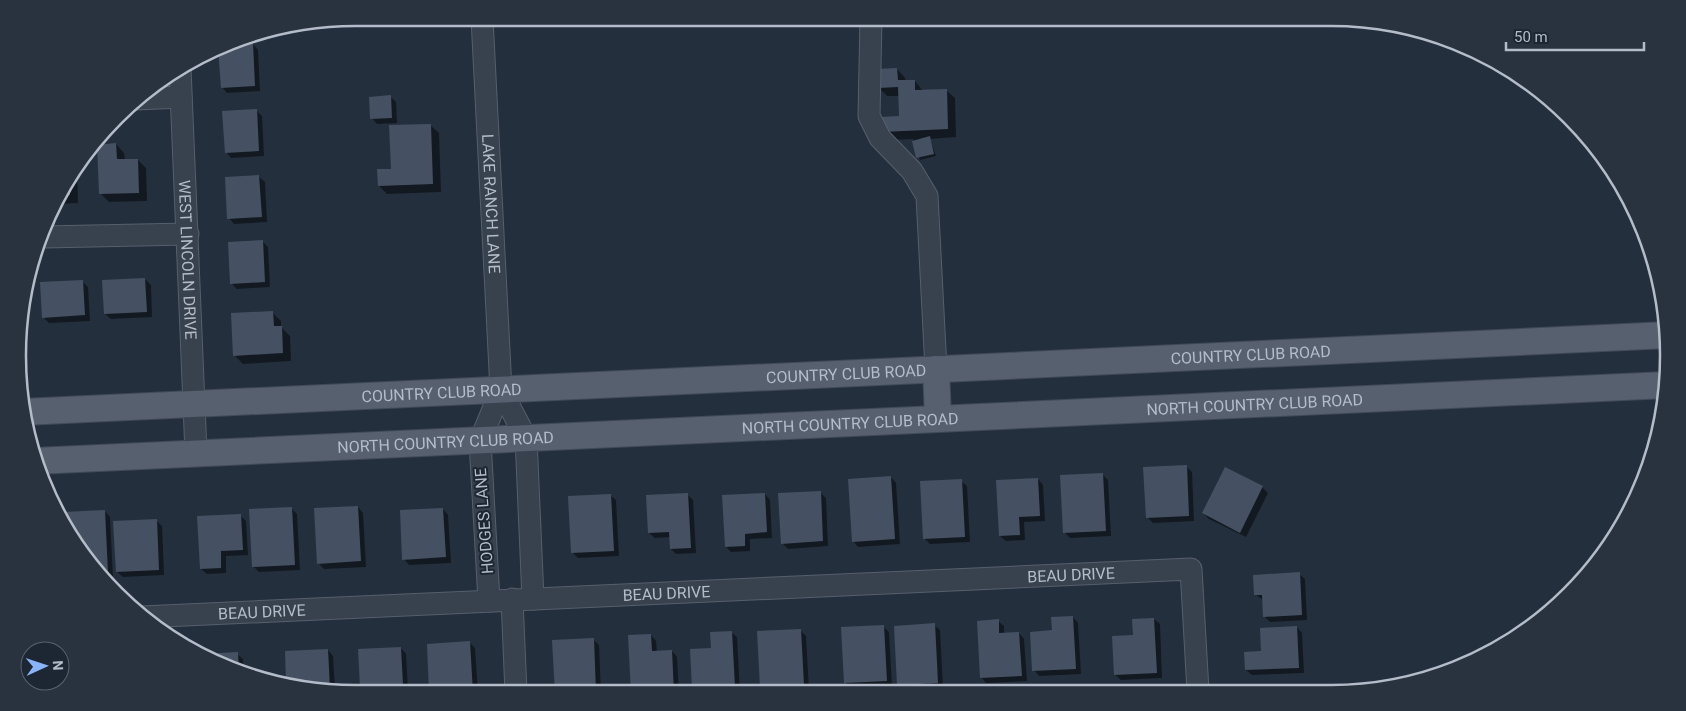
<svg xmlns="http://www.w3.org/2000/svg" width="1686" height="711" font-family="Roboto,sans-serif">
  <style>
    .shadow { fill: #0007 }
    .building { fill: #455162 }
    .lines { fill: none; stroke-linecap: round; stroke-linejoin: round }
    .minor-casing { stroke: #565f6c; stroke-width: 23 }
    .major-casing { stroke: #414a57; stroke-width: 28 }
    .minor { stroke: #38414e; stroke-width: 21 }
    .major { stroke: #56606e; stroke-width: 26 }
    .labels { text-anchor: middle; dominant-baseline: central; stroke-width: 4; stroke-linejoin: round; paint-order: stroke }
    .street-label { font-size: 16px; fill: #b4bcc9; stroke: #1d2633 }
    .rim { fill: none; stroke: #b4bcc9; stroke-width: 2.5 }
  </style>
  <rect width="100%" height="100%" fill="#242f3e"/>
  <path class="shadow" d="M253,44L258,50L260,91L227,93L222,87Z
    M897,69L905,78L906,81H915L923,91L946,90L955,98L956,137L930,139L936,156L920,160L913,139L891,140L882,132L900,117L899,96H887L879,88Z
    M391,97L396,102L397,123L377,124L372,118Z
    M256,110L262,116L264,156L231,158L226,152Z
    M430,125L439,133L441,192L387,194L379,186Z
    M116,144L124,153L125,160H138L146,168L147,201L109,202L101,194Z
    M77,169L78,203L56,204L63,187Z
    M259,177L265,182L267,222L234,224L229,218Z
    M262,241L268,247L270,287L237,289L231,283Z
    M145,279L151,285L152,317L111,319L105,314Z
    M82,281L88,287L90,321L49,323L43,317Z
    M272,312L281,321V327L290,336L291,361L243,364L234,355Z
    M1186,466L1192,472L1194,521L1153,523L1147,517Z
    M1102,474L1108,480L1111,536L1070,538L1064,532Z
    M891,477L896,483L900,544L858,547L853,541Z
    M1038,479L1043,485L1045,521L1024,522L1025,540L1006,541L1000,536Z
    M961,481L967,486L970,542L930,544L924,538Z
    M1262,487L1268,493L1246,537L1209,519L1203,513Z
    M820,492L826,498L828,546L788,549L782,543Z
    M687,494L693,500L696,553L676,554L671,549L670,537L655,538L649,533Z
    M765,494L770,500L772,538L750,539V551L731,552L726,547Z
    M610,495L616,500L619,556L578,558L572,552Z
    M358,507L363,513L366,567L324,569L318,563Z
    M291,508L297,514L300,570L259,572L254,567Z
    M443,509L448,515L451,563L409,565L404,559Z
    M105,511L110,517L113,578H107L65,527Z
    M240,515L246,521L248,555L226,556V573L207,574L201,569Z
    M156,520L162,526L164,575L123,577L117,572Z
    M1299,574L1305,579L1307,620L1270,622L1264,616L1263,600L1255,594Z
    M1073,617L1078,623L1081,674L1039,676L1034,670Z
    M1154,619L1160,624L1162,678L1121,680L1115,675L1134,636Z
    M998,621L1004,626V634L1019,633L1024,639L1027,681L986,683L981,677Z
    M934,625L940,630L943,688L903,690L898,684Z
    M883,626L889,632L892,686L851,688L845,682Z
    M1297,627L1302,633L1304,673L1252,675L1246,670Z
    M800,630L806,636L809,690L767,692L761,687Z
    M731,632L737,637L740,692L697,693L693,688L713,649Z
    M651,635L656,641L657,652L672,651L677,657L679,693H632Z
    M593,639L599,645L601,693H556Z
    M470,643L475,648L478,693H430L428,645Z
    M401,648L406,654L408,690L367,692L361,686Z
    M328,650L333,656L335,690L288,682L286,652Z
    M237,654L243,659V674L202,655Z"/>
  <path class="building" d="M253,43L255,86L221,88L218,48L227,44Z
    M897,68L898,80H915V90L947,89L948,129L881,132L880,117L899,116L898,87L878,88L877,69Z
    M391,95L392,118L370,119L369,97Z
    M257,109L259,151L225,153L222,111Z
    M431,124L433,184L378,186L377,169H391L389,125Z
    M930,136L934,154L916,158L912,141Z
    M116,143L117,159H138L139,193L99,194L97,145Z
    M259,175L262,217L227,219L225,177Z
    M70,178V195H59L63,187Z
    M263,240L265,282L230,284L228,242Z
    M145,278L147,312L104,314L102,280Z
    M83,280L85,315L42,318L40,282Z
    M273,311L274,326H282L283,353L233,356L231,313Z
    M1187,465L1189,516L1146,518L1143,467Z
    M1225,467L1263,486L1240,533L1202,513Z
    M1103,473L1106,531L1063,533L1060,475Z
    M891,476L895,539L852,542L848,479Z
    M1038,478L1040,516L1019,517L1020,535L999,536L996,480Z
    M962,479L965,537L923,539L920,481Z
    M821,491L823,541L781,544L778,493Z
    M688,493L691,548L670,549L669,532L648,533L646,495Z
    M765,493L767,532L745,534V546L725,547L722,495Z
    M611,494L614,551L571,553L568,496Z
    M358,506L361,561L317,564L314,508Z
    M292,507L295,565L252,567L249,509Z
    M443,508L446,557L402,560L400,510Z
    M105,510L108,573H103L63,525V512Z
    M241,514L243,550L221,551V568L200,569L197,516Z
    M157,519L159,570L116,572L113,521Z
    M1300,572L1302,615L1263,617L1262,595H1254L1253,575Z
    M1073,616L1076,669L1032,671L1030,632L1052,630L1051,617Z
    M1154,618L1157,673L1114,675L1112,636L1133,635L1132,619Z
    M999,619V633L1019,632L1022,676L980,678L977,621Z
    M935,623L938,683L897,685L894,626Z
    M884,625L887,681L844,683L841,627Z
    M1297,626L1299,668L1245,670L1244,652L1261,651L1260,628Z
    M801,629L804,685L760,687L757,631Z
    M732,631L735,687L692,689L690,649L711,648L710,632Z
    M651,634L652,651L672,650L674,693H631L628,635Z
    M594,638L596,693H555L552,640Z
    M470,641L473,693H429L427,644Z
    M401,647L403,685L360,687L358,649Z
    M328,649L330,689L286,682L285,651Z
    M238,652L239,672L200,654Z"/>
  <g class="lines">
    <g class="minor-casing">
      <g id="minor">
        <path id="s1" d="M482,18L501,390"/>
        <path d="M871,18L869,116L880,138L912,171L927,196L936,369"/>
        <path id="s2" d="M180,68L196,453"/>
        <path d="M136,99L181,97"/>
        <path d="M44,237L188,234"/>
        <path d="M512,599L516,693"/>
        <path d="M489,601L480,441L501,390L526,438L533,599"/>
        <path id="s3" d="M142,617L1191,569L1198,691"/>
      </g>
    </g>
    <g class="major-casing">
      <g id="major">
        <path d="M936,369L938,418"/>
        <path id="s4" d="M23,412L1668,335"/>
        <path id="s5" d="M35,461L1666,385"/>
      </g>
    </g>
    <use href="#minor" class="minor"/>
    <use href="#major" class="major"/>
  </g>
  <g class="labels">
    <g class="street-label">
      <text stroke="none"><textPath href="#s1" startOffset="186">LAKE RANCH LANE</textPath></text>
      <text stroke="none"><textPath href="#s2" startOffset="192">WEST LINCOLN DRIVE</textPath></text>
      <text stroke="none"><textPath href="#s4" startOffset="1229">COUNTRY CLUB ROAD</textPath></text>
      <text stroke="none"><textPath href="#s4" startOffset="824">COUNTRY CLUB ROAD</textPath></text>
      <text stroke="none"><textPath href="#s4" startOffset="419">COUNTRY CLUB ROAD</textPath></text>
      <text stroke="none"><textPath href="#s5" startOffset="1221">NORTH COUNTRY CLUB ROAD</textPath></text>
      <text stroke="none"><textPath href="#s5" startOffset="816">NORTH COUNTRY CLUB ROAD</textPath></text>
      <text stroke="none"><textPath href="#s5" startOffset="411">NORTH COUNTRY CLUB ROAD</textPath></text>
      <text transform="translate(484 521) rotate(-94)">HODGES LANE</text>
      <text stroke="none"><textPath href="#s3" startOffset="930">BEAU DRIVE</textPath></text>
      <text stroke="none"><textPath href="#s3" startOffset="525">BEAU DRIVE</textPath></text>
      <text stroke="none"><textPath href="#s3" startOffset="120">BEAU DRIVE</textPath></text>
    </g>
  </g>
  <path d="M0 0H1686V711H0ZM355 26H1331A329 329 0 0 1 1660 355V356A329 329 0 0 1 1331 685H355A329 329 0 0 1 26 356V355A329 329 0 0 1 355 26Z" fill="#29323f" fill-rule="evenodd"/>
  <path class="rim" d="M355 26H1331A329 329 0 0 1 1660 355V356A329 329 0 0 1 1331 685H355A329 329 0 0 1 26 356V355A329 329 0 0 1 355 26Z"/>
  <g transform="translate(45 666) rotate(87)"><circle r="24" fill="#1d2633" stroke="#59626f"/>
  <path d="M0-4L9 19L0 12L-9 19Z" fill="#8ab4f8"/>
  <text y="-8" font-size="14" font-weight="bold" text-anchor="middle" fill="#b4bcc9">N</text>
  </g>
  <path d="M1506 42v8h138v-8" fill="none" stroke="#b4bcc9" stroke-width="2.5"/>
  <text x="1514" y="42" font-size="15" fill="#b4bcc9" stroke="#1d2633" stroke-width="4" paint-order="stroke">50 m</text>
</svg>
